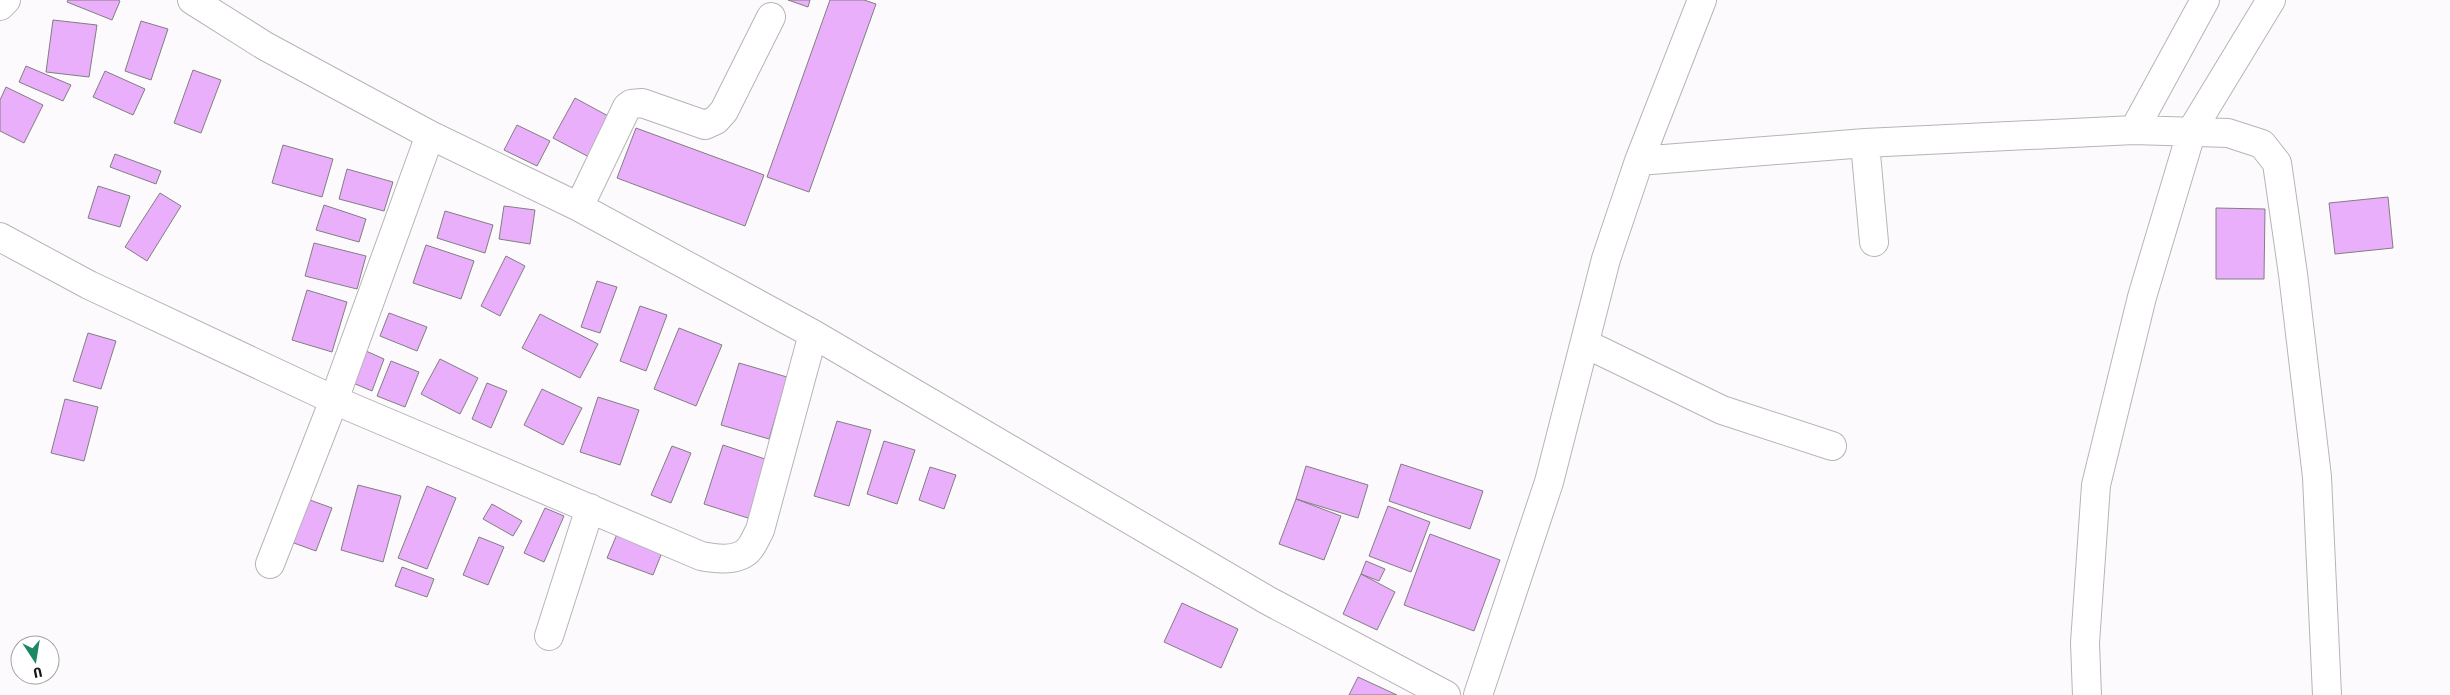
<svg xmlns="http://www.w3.org/2000/svg" width="2450" height="695" font-family="'Fira Sans Condensed',sans-serif">
  <style>
    .building { fill: #eaaffa; stroke: #817e81 }
    .lines { fill: none; stroke-linecap: round; stroke-linejoin: round }
    .minor-casing { stroke: #b7b4b8; stroke-width: 30 }
    .minor { stroke: #fff; stroke-width: 28 }
  </style>
  <rect width="100%" height="100%" fill="#fdfafd"/>
  <path class="building" d="M68,0H118L120,1L112,20L67,2Z
    M788,0H810L808,7Z
    M830,0H864L876,4L809,192L767,177Z
    M53,20L97,25L89,77L46,72Z
    M141,21L168,29L151,80L125,71Z
    M26,66L71,85L63,101L19,82Z
    M193,70L221,80L201,133L174,123Z
    M105,71L145,89L133,115L93,97Z
    M6,87L43,105L24,143L0,131V100Z
    M575,98L610,117L589,157L553,138Z
    M517,125L550,141L537,166L504,150Z
    M636,128L764,175L745,226L617,178Z
    M283,145L333,159L322,197L272,183Z
    M115,154L161,171L156,184L110,167Z
    M347,169L393,182L384,211L339,199Z
    M98,186L130,196L120,227L88,218Z
    M160,193L181,206L147,261L125,247Z
    M2388,197L2393,248L2335,254L2329,203Z
    M324,205L366,219L359,242L316,230Z
    M504,206L535,210L530,244L499,239Z
    M2216,208L2265,209L2264,279H2216Z
    M445,211L493,225L485,253L437,238Z
    M314,243L366,256L357,289L305,276Z
    M426,245L474,261L461,299L413,283Z
    M506,256L525,266L500,316L481,306Z
    M597,281L617,287L600,333L581,327Z
    M307,290L347,302L332,352L292,340Z
    M640,306L667,315L646,371L620,361Z
    M389,313L427,327L417,351L380,336Z
    M540,314L598,344L580,378L522,348Z
    M679,328L722,345L696,406L654,389Z
    M88,333L116,341L101,389L73,381Z
    M366,351L384,359L372,391L353,383Z
    M440,359L478,378L460,414L421,394Z
    M391,361L419,372L405,407L377,396Z
    M739,363L787,377L769,439L721,425Z
    M487,383L507,391L491,428L472,419Z
    M542,389L582,408L563,445L524,425Z
    M598,397L639,410L620,465L580,452Z
    M65,399L98,407L84,461L51,453Z
    M837,421L871,430L849,506L814,496Z
    M884,441L915,450L897,504L867,494Z
    M723,445L774,462L754,520L704,504Z
    M672,446L691,453L671,503L651,495Z
    M1401,464L1483,491L1470,529L1389,501Z
    M1306,466L1368,485L1358,518L1296,499Z
    M930,467L956,475L944,509L919,500Z
    M358,485L401,496L383,562L341,550Z
    M427,486L456,498L427,569L398,558Z
    M307,499L332,508L316,551L291,542Z
    M1296,499L1341,516L1324,560L1279,544Z
    M492,504L522,521L513,536L483,519Z
    M1388,506L1430,522L1411,572L1369,556Z
    M545,508L564,516L544,562L524,553Z
    M620,527L665,545L653,575L607,558Z
    M1430,534L1500,560L1474,631L1404,605Z
    M479,537L504,547L488,585L463,575Z
    M1366,561L1385,569L1379,581L1361,574Z
    M402,567L434,579L427,597L395,586Z
    M1361,574L1395,592L1377,630L1343,614Z
    M1182,603L1238,629L1221,668L1164,642Z
    M1358,677L1397,695H1349Z"/>
  <g class="lines">
    <g class="minor-casing">
      <path id="minor" d="M192,0L265,46L430,135L579,207L813,334L1267,600L1446,695
        M0,6L6,0
        M2134,130L2205,0
        M1865,143L1874,242
        M1639,161L1865,143L2134,130L2228,133L2262,144L2277,163L2293,274L2317,477L2327,695
        M579,207L627,107L631,104L642,103L705,125L716,120L724,111L771,17
        M0,237L89,285L334,400L701,556C716,559 740,562 750,548C754,543 757,535 760,530L813,334
        M1586,344L1722,410L1832,446
        M270,564L334,400L430,135
        M549,636L590,508
        M1478,695L1549,482L1606,259L1639,161L1702,0
        M2087,695L2085,643L2096,485L2142,297L2192,130L2271,0"/>
    </g>
    <use href="#minor" class="minor"/>
  </g>
  <g transform="translate(35 660) rotate(168)"><circle r="24" fill="#ffffff" stroke="#a2a2a2"/>
  <path d="M0-4L9 19L0 12L-9 19Z" fill="#1b8866"/>
  <text y="-8" font-size="14" font-weight="bold" text-anchor="middle" fill="#171617">U</text>
  </g>
</svg>
